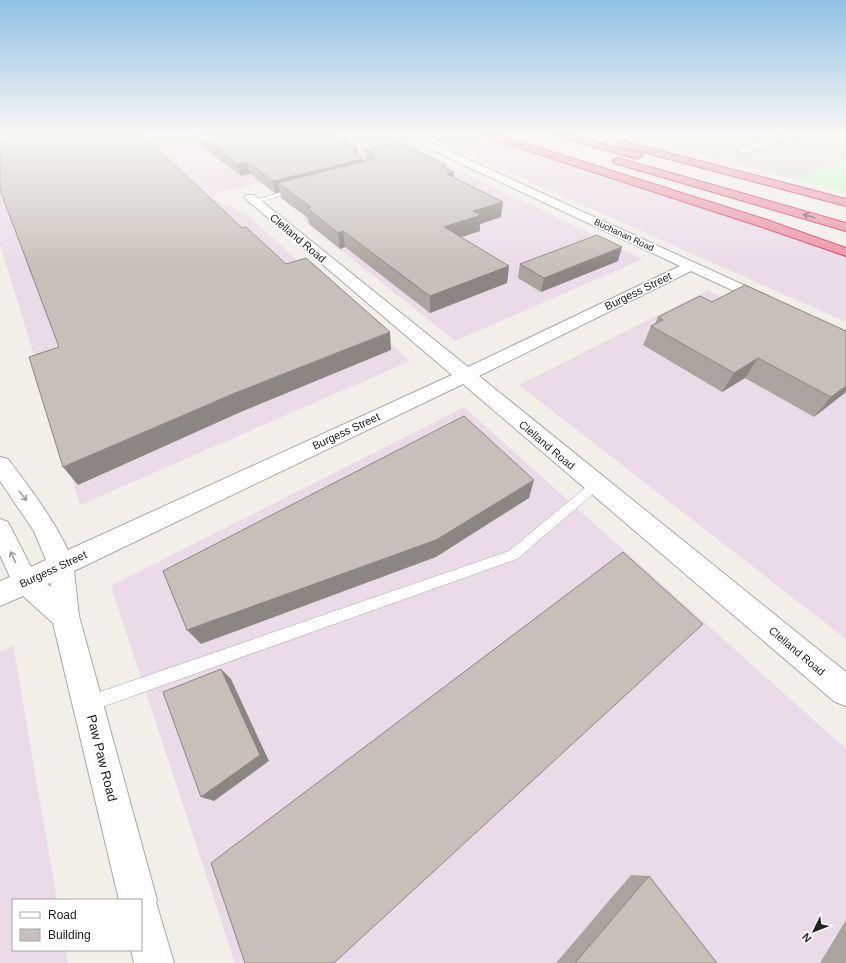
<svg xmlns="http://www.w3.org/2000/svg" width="846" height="963" font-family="Arial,sans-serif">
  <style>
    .residential { fill: #e0dfdf }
    .industrial { fill: #ebdbe8 }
    .park { fill: #c8facc }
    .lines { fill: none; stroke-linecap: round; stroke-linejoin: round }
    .service-casing { stroke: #a9a9a9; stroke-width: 1 }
    .minor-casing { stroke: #a9a9a9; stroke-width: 2 }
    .motorway-casing { stroke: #dc2a67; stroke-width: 2 }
    .service { fill: #fff; fill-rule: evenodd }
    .minor { fill: #fff; fill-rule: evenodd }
    .motorway { fill: #e892a2; fill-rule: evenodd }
    .wall { fill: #aba49e }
    .shaded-wall { fill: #8b8681 }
    .building { fill: #c7bfb8; stroke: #8b8681 }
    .oneway { stroke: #7b545c }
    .oneway2 { stroke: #9c9c9c }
    .labels { text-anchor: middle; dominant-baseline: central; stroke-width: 3.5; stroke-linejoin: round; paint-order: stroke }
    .far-street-label { font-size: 9px; fill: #222; stroke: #fff }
    .street-label { font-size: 11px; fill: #222; stroke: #fff }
    .near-street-label { font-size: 13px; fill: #222; stroke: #fff }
  </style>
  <rect width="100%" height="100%" fill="#f2efe9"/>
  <path class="residential" d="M620,133H846V159L796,180Z"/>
  <path class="industrial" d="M0,133H382L643,259L455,341L302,219L306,217L260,183L219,192L214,197L221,203L246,214L410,361L80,505L0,244Z
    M420,133H471L846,251V322Z
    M708,290L846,356V639L519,385Z
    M464,407L846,749V963H235L111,586Z
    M13,645L57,900H13V950H66L68,963H0V652Z"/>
  <path class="park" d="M846,159V192L796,180Z"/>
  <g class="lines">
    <g class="service-casing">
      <path id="service" d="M430,144L432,146L400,153L398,152Z
        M294,189L296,190V192L254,203L251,201Z
        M596,481L600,482L602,485L600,488L517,559L88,712L83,709L80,704L83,699L88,696L509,551L592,482Z"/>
    </g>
    <g class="minor-casing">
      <path id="minor" d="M399,133H410L770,297L773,300L770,303L765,305L760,303L691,271L479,376L846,672V706L835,702L463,384L74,571L79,616L157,900L156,902L174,963H134L131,950H141V900H119L53,623L23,596L0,606V581L10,577L0,555V519L8,522L31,567L46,560L34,531L0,481V457L8,459C30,488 52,517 68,550L452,375L246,199L244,197L246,195H254L468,367L680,266L400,135ZM51,583V587L47,584Z
        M787,133H800L799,135L746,153H740L738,151L740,149Z"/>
    </g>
    <g class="motorway-casing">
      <path id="motorway" d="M479,133H492L764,219L846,248V256L756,225L480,135Z
        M550,133H564L641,154L643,156L638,159L551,135Z
        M623,141L846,199V206L620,146L618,144Z
        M618,158L846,223V231L614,163L613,161L614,159Z"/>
    </g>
    <use href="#service" class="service"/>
    <use href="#minor" class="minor"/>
    <use href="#motorway" class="motorway"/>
  </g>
  <path class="wall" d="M196,133L357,148L358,155L363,159L364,162L366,161L365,150L446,165V168L454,177L501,217L480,224V231L461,237L509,266L507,283L430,313L345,247L340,249L309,224L308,218L281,198L280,192L275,193L250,174L241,176L199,144Z
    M618,261L541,292L518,278L520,264Z
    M658,317L846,392L814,417L745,378L722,392L643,345L651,326L655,324Z
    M631,875L649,876L717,963H556Z
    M846,920V963H820Z"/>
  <path class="shaded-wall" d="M357,148L358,159L355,160L354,149Z
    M363,159L364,170L278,183L280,192L275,193L273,181Z
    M247,162L250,174L241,176L237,164Z
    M454,172L453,187L447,174Z
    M503,202L501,217L480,224V231L443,243L444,227L473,211Z
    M343,231L345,247L340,249L338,233Z
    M622,247L618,261L541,292L544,278Z
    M509,266L507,283L430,313V296Z
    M390,332L391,350L243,411L78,485L63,467L235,393Z
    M758,358L745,378L722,392L734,373Z
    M846,386V392L814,417L831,397Z
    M534,480L529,498L436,557L201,644L187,630Z
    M221,669L231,679L269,761L214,801L201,797Z"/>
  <path class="building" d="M0,133H141L242,228L246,227L286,264L306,258L390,332L235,393L63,467L29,357L59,347L0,190Z
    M196,133H330L357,148L354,149V153L363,159L273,181L247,162L237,164Z
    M399,142L446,165L442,166L454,172L447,174L503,202L473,211L481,215L444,227L509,266L430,296L343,231L338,233L307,208L311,207L278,183L373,159L374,155L365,150Z
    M597,235L622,247L544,278L520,264Z
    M745,285L846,331V386L831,397L758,358L734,373L651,326L663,320L658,317L700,296L712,302Z
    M464,416L534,480L436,540L187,630L163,571Z
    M623,552L703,624L334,963H245L211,863Z
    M221,669L260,755L201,797L163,692Z
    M649,876L717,963H575Z"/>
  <defs><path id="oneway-shaft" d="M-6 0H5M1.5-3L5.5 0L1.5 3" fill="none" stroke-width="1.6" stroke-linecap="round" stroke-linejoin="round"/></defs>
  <use class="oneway" href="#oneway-shaft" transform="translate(809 216) rotate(-164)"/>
  <g class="oneway2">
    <use href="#oneway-shaft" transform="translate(23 496) rotate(51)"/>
    <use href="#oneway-shaft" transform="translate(13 557) rotate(-115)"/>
  </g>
  <linearGradient id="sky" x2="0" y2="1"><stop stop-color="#8fc0e4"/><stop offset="0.5" stop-color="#f9f8f5"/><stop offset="1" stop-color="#f9f8f5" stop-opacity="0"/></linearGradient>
  <rect width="846" height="268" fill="url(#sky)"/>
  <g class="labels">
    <g class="far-street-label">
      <text transform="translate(624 235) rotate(25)">Buchanan Road</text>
    </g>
    <g class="street-label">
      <text transform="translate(298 238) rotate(40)">Clelland Road</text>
      <text transform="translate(638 291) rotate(-26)">Burgess Street</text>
      <text transform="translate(346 431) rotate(-25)">Burgess Street</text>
      <text transform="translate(547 445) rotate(40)">Clelland Road</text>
      <text transform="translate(53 569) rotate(-25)">Burgess Street</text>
      <text transform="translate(797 651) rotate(40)">Clelland Road</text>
    </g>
    <g class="near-street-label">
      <text transform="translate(102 758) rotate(76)">Paw Paw Road</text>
    </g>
  </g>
  <rect x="12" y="899" width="130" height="52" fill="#ffffff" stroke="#a7a7a7"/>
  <rect x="20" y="912" width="20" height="6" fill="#ffffff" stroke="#a7a7a7"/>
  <text x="48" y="919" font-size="12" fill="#222222">Road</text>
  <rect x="20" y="929" width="20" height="12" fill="#c7bfb8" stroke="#a7a7a7"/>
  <text x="48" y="939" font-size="12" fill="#222222">Building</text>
  <g transform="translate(814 931) rotate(227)" stroke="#ffffff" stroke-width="3" paint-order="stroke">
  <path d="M0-3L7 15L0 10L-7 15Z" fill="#222222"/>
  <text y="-6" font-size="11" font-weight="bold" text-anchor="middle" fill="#222222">N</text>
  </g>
</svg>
